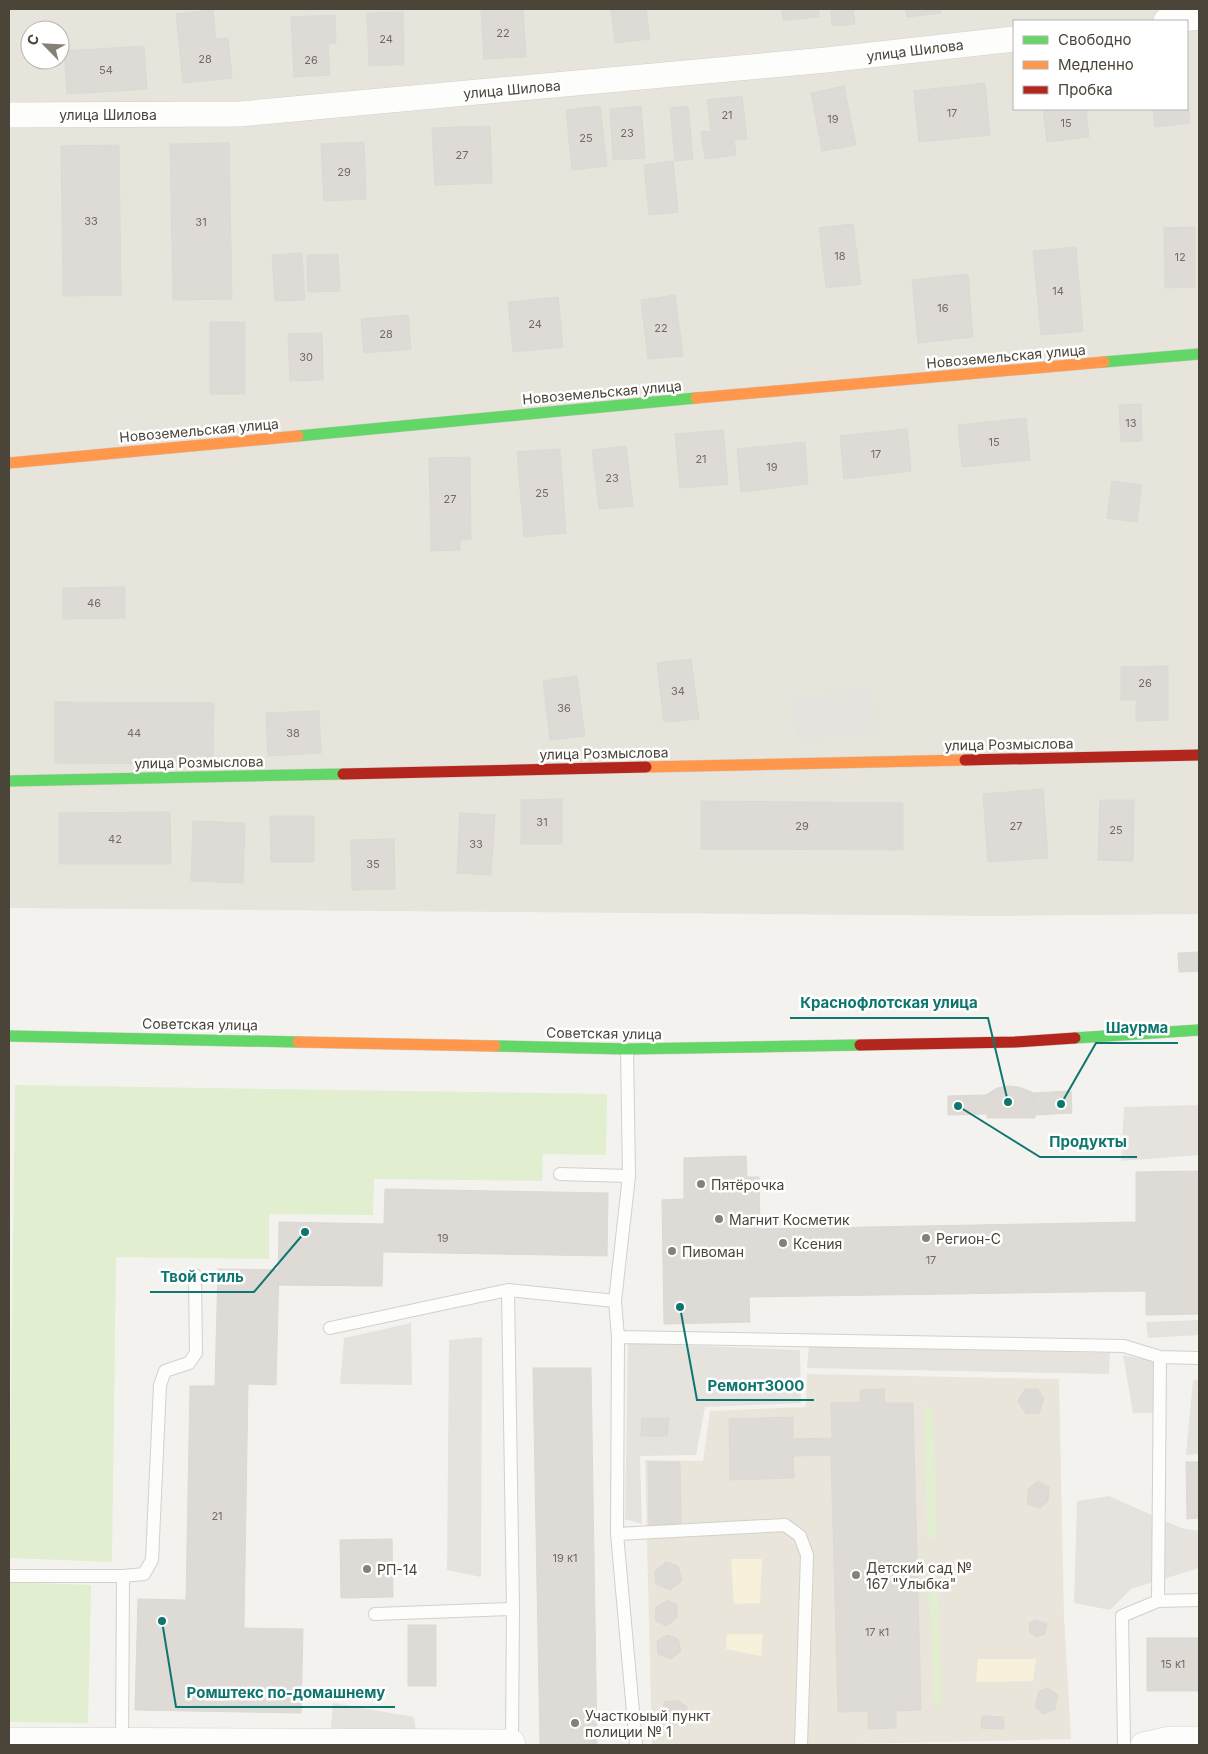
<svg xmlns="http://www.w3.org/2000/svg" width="1208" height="1754" font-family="Inter,sans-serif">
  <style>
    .residential { fill: #e7e4dc; fill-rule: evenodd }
    .industrial { fill: #e6e2de }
    .education { fill: #eae5da }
    .green { fill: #e1eecf }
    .sand { fill: #f7f0da }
    .parking { fill: #e6e3df }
    .building { fill: #dedbd6; stroke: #dcd9d4 }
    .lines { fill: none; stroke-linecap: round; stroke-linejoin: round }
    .lane-casing { stroke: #d2d0cb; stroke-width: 14 }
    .street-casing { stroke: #d2d0cb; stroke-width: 26 }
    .fast-casing { stroke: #d3cfc5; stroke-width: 12 }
    .slow-casing { stroke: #d3cfc5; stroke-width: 12 }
    .jam-casing { stroke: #d3cfc5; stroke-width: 12 }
    .lane { stroke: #fdfdfc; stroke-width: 12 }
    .street { stroke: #fdfdfc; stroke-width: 25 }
    .fast { stroke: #63d668; stroke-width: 11 }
    .slow { stroke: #ff974d; stroke-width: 11 }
    .jam { stroke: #b3261e; stroke-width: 11 }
    .poi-dot { fill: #868178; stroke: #fff; stroke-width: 2 }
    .labels { text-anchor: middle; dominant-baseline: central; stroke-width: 5; stroke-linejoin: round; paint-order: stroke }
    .number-label { font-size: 11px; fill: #706a61 }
    .street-label { font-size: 14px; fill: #4b4439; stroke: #fff }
    .poi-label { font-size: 14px; fill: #4b4439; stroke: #fff; text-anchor: start }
    .leader { fill: none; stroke: #0f766e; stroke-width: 2 }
    .callout-dot { fill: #0f766e; stroke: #fff; stroke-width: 2 }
    .callout-label { font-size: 15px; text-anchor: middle; font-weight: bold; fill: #0f766e; stroke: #fff; stroke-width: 5; stroke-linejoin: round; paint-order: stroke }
  </style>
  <rect width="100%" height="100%" fill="#f4f2ee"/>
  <path class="residential" d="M9,9H1199V914L1000,916L9,908ZM1014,21H1187V109H1014ZM30,30H60V60H30Z"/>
  <path class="industrial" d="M872,690L876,733L797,740L793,697Z"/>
  <path class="education" d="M807,1374L1059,1379L1064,1617L1071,1739L808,1745H652L645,1460L703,1461L710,1411L806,1407Z"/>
  <path class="green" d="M15,1085L607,1094L606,1155L543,1154L542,1181L374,1179L373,1215L269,1214V1259L116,1257L112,1562L9,1558Z
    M924,1405L933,1409L937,1538H927Z
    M928,1575H937L942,1704L935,1705Z
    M9,1582L91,1585L88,1723L9,1722Z"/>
  <path class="sand" d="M731,1559H762L760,1603L734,1604Z
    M727,1634H763L761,1656L726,1649Z
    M978,1659H1036L1033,1681L976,1682Z"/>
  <path class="parking" d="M1199,1105V1155L1121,1161L1124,1107Z
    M1199,1320V1335L1148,1338L1146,1322Z
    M411,1323L412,1385L340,1384L344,1338Z
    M482,1337L481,1577L447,1570L449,1340Z
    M628,1343L800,1350L801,1403L705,1407L696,1455L640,1456L642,1524L625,1519Z
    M809,1346L1110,1353L1109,1374L807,1368Z
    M1123,1355L1153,1361L1154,1413H1133Z
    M1199,1379V1454L1186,1455L1193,1380Z
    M1109,1496L1181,1528L1199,1531V1568L1131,1589L1110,1610L1074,1603L1077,1501Z
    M333,1703L414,1717L416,1733L331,1728Z"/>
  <path class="building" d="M481,9H523L526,57L484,59Z
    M611,9H646L650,39L615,43Z
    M782,9H818L819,17L783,20Z
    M831,9H853L855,24L832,26Z
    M906,9H940L941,13L907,17Z
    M213,10L216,39L228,38L232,78L183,83L176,14Z
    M403,12L404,64L369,66L367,13Z
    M335,15L336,43L328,44L330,75L294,77L291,17Z
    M144,46L147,89L67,94L64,51Z
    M985,83L990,135L919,142L914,91Z
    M844,86L856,145L822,151L811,93Z
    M742,96L747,139L734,140L736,155L705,159L701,132L711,131L707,100Z
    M1187,96L1190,123L1155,127L1153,109H1187Z
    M600,106L607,166L572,170L566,110Z
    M641,106L645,158L613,160L610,109Z
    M688,106L693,159L675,161L670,108Z
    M1043,109H1086L1089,137L1047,142Z
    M490,126L492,183L435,185L432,128Z
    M364,142L366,199L324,201L321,144Z
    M229,143L232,299L173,300L170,144Z
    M119,145L121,295L63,296L61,146Z
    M673,161L678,212L649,215L644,165Z
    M853,224L861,284L826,288L819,228Z
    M1195,227V287L1165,288L1164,228Z
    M1076,247L1083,331L1041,335L1033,251Z
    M302,253L305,300L275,301L272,255Z
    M338,254L340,291L308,292L307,255Z
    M968,274L973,337L918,343L912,280Z
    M675,295L683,356L648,359L641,300Z
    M558,297L563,347L513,352L508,302Z
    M408,315L411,349L364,353L361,319Z
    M210,322H245V394H210Z
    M322,333L323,380L290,381L288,334Z
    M1141,404L1142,441L1121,442L1119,405Z
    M1026,418L1030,460L962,467L958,425Z
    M907,429L911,471L844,479L840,436Z
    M723,430L728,484L680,488L675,434Z
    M805,442L808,484L741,492L737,449Z
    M626,446L633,506L599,509L592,450Z
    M560,449L566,533L524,537L517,452Z
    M470,457L471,539L460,540V550L431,551L429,458Z
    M1112,481L1142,485L1137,522L1107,518Z
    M125,587V618L63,619V588Z
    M691,659L699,719L664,722L657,663Z
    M1168,666V720L1136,721V700H1121V667Z
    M577,676L585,736L550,740L543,681Z
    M55,702L214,703L213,764L55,763Z
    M319,711L321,753L268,756L266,713Z
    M1043,789L1048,858L988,862L983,794Z
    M562,799V844H521V800Z
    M1100,800H1134L1133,861L1098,860Z
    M701,801L903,803V850L701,849Z
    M170,812L171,864H59V813Z
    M460,813L495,815L491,875L457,873Z
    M270,816H314V862H271Z
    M193,821L245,823L243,883L191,881Z
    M394,839L395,889L352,890L351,840Z
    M1199,952V971L1179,972L1178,953Z
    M1008,1086L1019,1087L1034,1093L1035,1118H987L986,1095L997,1088Z
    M1071,1091L1072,1113L1035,1115L1034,1093Z
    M986,1095V1114L948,1115V1096Z
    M746,1156L747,1177H759L760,1229L1136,1222V1172L1199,1171V1314L1146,1315V1291L749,1297L750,1322L664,1324L662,1200L684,1199V1158Z
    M385,1189L608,1193L607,1256L383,1252L382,1286L278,1285L279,1222L384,1224Z
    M218,1269L279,1270L276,1385L248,1384L244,1628L303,1629L301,1713L135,1710L138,1599L186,1600L190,1386H215Z
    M533,1368H591L597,1745H540Z
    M884,1389L885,1403H913L921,1710L896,1711V1728L868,1729V1711L838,1712L831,1455L793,1456L794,1478L730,1480L729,1419L793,1417V1439L832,1438L831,1403L860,1402V1390Z
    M1025,1389H1038L1044,1399L1039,1413L1026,1414L1018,1401Z
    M669,1418L667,1436H641L642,1419Z
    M648,1462H680L681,1524L649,1525Z
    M1186,1462H1199V1518L1187,1519Z
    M1038,1481L1049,1487L1048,1501L1040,1508L1027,1504L1029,1488Z
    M392,1539L393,1597L341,1598L340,1540Z
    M666,1562L678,1566L682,1581L670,1590L656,1584L655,1571Z
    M668,1600L677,1605V1618L666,1626L655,1620L656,1607Z
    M1037,1620L1047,1624L1045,1634L1036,1637L1030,1633L1029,1623Z
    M408,1625H436V1686H408Z
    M667,1635L678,1639L681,1651L671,1659L658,1654L657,1641Z
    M1147,1638H1199V1691H1147Z
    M1048,1688L1058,1695L1055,1710L1043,1714L1035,1707L1039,1691Z
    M678,1700L687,1707L686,1722L674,1725L663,1719L664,1702Z
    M982,1716L1003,1717L1004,1729L981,1728Z"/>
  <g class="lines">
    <g class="lane-casing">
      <path id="lane" d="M627,1049L629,1176L615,1301L618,1337L617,1534L636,1745
        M560,1174L629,1176
        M508,1290L513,1609L512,1742
        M330,1328L508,1290L615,1301
        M618,1337L1124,1346L1160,1357L1199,1358
        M617,1534L785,1525L800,1536L807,1555L801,1745
        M9,1576H123
        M1158,1601L1199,1600
        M375,1614L513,1609
        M122,1745L123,1576L144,1574L152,1560L160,1385L165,1371L189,1363L196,1353L195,1275
        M1124,1745L1122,1616L1158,1601L1160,1357"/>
    </g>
    <g class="street-casing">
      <path id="street" d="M1166,21L1199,17
        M9,115L239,114L826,60L1014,39
        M9,1740L512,1742L513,1745
        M1143,1745L1170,1739H1199"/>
    </g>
    <g class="fast-casing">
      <path id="fast" d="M1104,362L1199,354
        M298,436L696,398
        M9,781L343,774
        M9,1036L298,1042
        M1075,1038L1199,1030
        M495,1046L627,1049L860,1045"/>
    </g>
    <g class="slow-casing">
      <path id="slow" d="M696,398L1104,362
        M9,463L298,436
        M646,767L965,760
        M298,1042L495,1046"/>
    </g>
    <g class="jam-casing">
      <path id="jam" d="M965,760L1199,755
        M343,774L646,767
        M860,1045L1015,1042L1075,1038"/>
    </g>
    <use href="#lane" class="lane"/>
    <use href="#street" class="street"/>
    <use href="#fast" class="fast"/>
    <use href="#slow" class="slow"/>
    <use href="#jam" class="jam"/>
  </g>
  <g class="poi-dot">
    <circle cx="701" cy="1184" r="5"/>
    <circle cx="719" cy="1219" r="5"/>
    <circle cx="926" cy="1238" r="5"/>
    <circle cx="783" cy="1243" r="5"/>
    <circle cx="672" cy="1251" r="5"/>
    <circle cx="367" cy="1569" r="5"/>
    <circle cx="856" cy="1575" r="5"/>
    <circle cx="575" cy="1723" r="5"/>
  </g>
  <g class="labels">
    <g class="number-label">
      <text x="503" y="33">22</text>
      <text x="386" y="39">24</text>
      <text x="205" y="59">28</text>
      <text x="311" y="60">26</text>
      <text x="106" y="70">54</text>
      <text x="952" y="113">17</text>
      <text x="727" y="115">21</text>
      <text x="833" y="119">19</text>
      <text x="1066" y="123">15</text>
      <text x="627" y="133">23</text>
      <text x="586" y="138">25</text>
      <text x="462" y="155">27</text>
      <text x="344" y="172">29</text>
      <text x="91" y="221">33</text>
      <text x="201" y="222">31</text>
      <text x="840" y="256">18</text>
      <text x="1180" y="257">12</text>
      <text x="1058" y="291">14</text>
      <text x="943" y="308">16</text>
      <text x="535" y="324">24</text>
      <text x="661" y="328">22</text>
      <text x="386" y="334">28</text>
      <text x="306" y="357">30</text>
      <text x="1131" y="423">13</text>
      <text x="994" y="442">15</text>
      <text x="876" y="454">17</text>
      <text x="701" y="459">21</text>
      <text x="772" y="467">19</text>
      <text x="612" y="478">23</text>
      <text x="542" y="493">25</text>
      <text x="450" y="499">27</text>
      <text x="94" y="603">46</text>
      <text x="1145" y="683">26</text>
      <text x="678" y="691">34</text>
      <text x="564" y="708">36</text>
      <text x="134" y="733">44</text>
      <text x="293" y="733">38</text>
      <text x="542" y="822">31</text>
      <text x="802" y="826">29</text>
      <text x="1016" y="826">27</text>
      <text x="1116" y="830">25</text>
      <text x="115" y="839">42</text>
      <text x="476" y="844">33</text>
      <text x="373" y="864">35</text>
      <text x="443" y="1238">19</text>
      <text x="931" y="1260">17</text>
      <text x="217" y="1516">21</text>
      <text x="565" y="1558">19 к1</text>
      <text x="877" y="1632">17 к1</text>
      <text x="1173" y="1664">15 к1</text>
    </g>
    <g class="street-label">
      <text transform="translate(915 50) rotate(-7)">улица Шилова</text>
      <text transform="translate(512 89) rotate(-5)">улица Шилова</text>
      <text x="108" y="114">улица Шилова</text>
      <text transform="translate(1006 356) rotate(-5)">Новоземельская улица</text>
      <text transform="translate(602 392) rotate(-5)">Новоземельская улица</text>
      <text transform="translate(199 430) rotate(-5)">Новоземельская улица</text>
      <text transform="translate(1009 744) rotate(-1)">улица Розмыслова</text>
      <text transform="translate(604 753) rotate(-1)">улица Розмыслова</text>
      <text transform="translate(199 762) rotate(-1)">улица Розмыслова</text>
      <text transform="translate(200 1024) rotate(1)">Советская улица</text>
      <text transform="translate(604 1033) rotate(1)">Советская улица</text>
    </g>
    <g class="poi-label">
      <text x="711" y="1184">Пятёрочка</text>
      <text x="729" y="1219">Магнит Косметик</text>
      <text x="936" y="1238">Регион-С</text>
      <text x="793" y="1243">Ксения</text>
      <text x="682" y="1251">Пивоман</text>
      <text x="866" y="1567">Детский сад №<tspan x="866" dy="16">167 "Улыбка"</tspan></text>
      <text x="377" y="1569">РП-14</text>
      <text x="585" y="1715">Участкоыый пункт<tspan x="585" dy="16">полиции № 1</tspan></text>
    </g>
  </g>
  <path class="leader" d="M1008 1102L988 1018H790M1061 1104L1096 1043H1178M958 1106L1040 1157H1137M305 1232L254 1292H150M680 1307L697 1400H814M162 1621L176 1707H395"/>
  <g class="callout-dot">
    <circle cx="1008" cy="1102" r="5"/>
    <circle cx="1061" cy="1104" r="5"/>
    <circle cx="958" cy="1106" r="5"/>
    <circle cx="305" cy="1232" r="5"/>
    <circle cx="680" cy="1307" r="5"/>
    <circle cx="162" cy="1621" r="5"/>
  </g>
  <g class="callout-label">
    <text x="889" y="1008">Краснофлотская улица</text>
    <text x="1137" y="1033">Шаурма</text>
    <text x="1088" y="1147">Продукты</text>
    <text x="202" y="1282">Твой стиль</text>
    <text x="756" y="1391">Ремонт3000</text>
    <text x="286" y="1698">Ромштекс по-домашнему</text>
  </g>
  <rect width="1208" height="1754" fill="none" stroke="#4b4439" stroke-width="20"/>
  <rect x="1013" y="20" width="175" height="90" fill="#ffffff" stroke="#b7b4b0"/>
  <rect x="1023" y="36" width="25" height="8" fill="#63d668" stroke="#b7b4b0"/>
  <text x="1058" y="45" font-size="15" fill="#4b4439">Свободно</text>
  <rect x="1023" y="61" width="25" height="8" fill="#ff974d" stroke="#b7b4b0"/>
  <text x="1058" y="70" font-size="15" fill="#4b4439">Медленно</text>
  <rect x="1023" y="86" width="25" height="8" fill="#b3261e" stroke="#b7b4b0"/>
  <text x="1058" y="95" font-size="15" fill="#4b4439">Пробка</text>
  <g transform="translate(45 45) rotate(294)"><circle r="24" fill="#ffffff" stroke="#b7b4b0"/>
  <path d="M0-4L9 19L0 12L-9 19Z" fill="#868178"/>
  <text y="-8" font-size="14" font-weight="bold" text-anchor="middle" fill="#4b4439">С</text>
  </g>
</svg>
